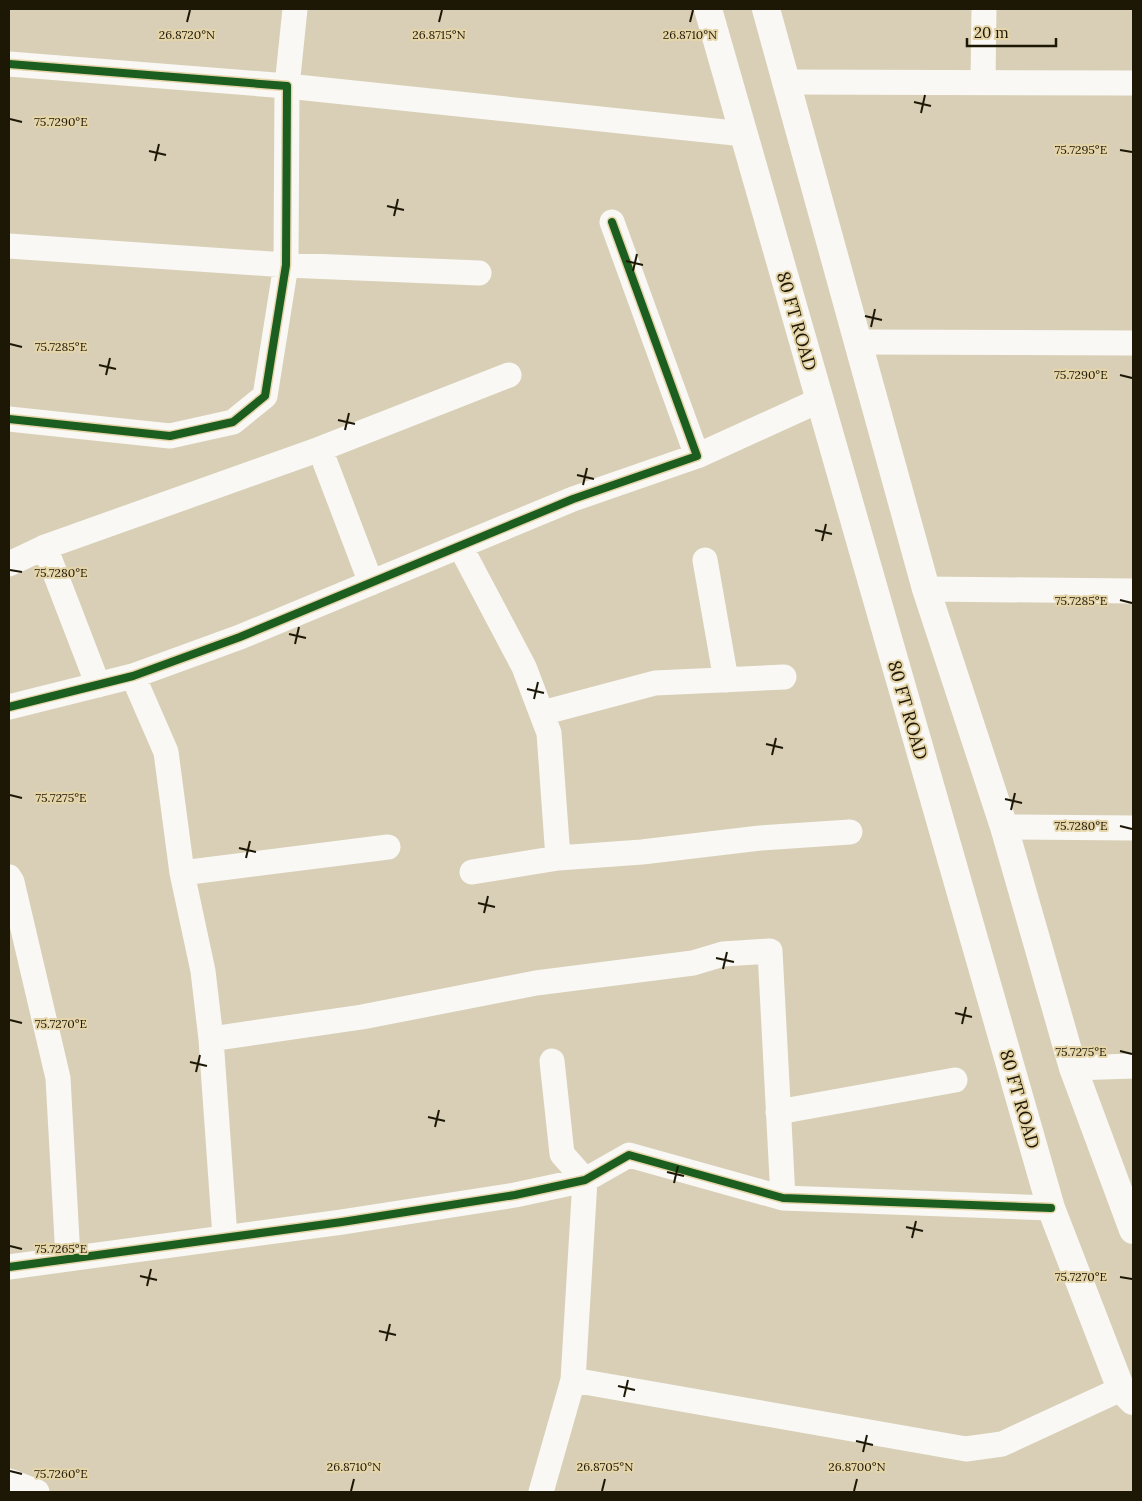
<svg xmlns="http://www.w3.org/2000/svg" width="1142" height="1501" font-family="Lora,serif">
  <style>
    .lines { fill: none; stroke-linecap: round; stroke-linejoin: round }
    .street { stroke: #f9f8f4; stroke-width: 25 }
    .secondary { stroke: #f9f8f4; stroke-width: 28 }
    .cycleway-casing { stroke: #e5d5a9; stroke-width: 11 }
    .cycleway { stroke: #1b5e20; stroke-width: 8 }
    .ticks { fill: none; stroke: #1d1706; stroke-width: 2 }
    .labels { text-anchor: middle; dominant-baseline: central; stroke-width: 4; stroke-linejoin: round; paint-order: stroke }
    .street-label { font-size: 18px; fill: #1d1706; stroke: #e5d5a9 }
    .ticks-label { font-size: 12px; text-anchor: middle; fill: #1d1706; stroke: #e5d5a9; stroke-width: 4; stroke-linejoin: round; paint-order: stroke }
  </style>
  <rect width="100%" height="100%" fill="#d8cfb6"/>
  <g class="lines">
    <path class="street" d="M295,9L287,86L744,134
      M9,64L287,86L286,265L265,396L233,422L170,436L9,419
      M983,81L984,9
      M787,82L1133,83
      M9,246L286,265L479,273
      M858,342L1133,343
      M320,449L371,583
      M697,456L820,400
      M460,546L524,667L549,733L558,858
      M45,547L98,685
      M705,560L726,680
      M9,564L45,547L320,449L509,375
      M926,589L1133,591
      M133,676L166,752L182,873L203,971L211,1039L225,1237
      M9,707L133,676L240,637L573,499L697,456L612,222
      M542,713L655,683L784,677
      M1004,827L1133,828
      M472,872L558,858L642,852L760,838L850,832
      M182,873L388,847
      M9,877L12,882L58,1078L68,1258
      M211,1039L362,1017L536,983L693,963L723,954L770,951L783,1198
      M1073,1068L1133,1066
      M778,1112L955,1080
      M9,1267L342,1222L515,1195L585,1180L629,1155L783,1198L1051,1208
      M573,1380L966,1449L1002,1444L1121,1389
      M9,1481L37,1492
      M541,1492L573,1380L585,1180L562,1154L552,1061"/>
    <path class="secondary" d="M708,9L1051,1208L1121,1389L1133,1401
      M766,9L926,589L1004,827L1073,1068L1133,1230"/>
    <g class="cycleway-casing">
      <path id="cycleway" d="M9,64L287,86L286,265L265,396L233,422L170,436L9,419
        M9,707L133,676L240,637L573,499L697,456L612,222
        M9,1267L342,1222L515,1195L585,1180L629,1155L783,1198L1051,1208"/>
    </g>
    <use href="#cycleway" class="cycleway"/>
  </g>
  <path class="ticks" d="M187,22L190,10M439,22L442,10M690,22L693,10M914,102L931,106M921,113L925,95M10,119L22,122M1120,150L1132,152M149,151L166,155M155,161L159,144M387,206L404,210M394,216L398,199M626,261L643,265M633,271L637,254M865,316L882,320M871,327L875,309M10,344L22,347M99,365L116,369M106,375L110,358M1120,375L1132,378M338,420L355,424M345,430L349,413M577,475L594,479M583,485L587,468M815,530L832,534M822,541L826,524M10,570L22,572M1120,600L1132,603M289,634L306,638M295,644L299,627M527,689L544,693M534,699L538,682M766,744L783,748M772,755L776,738M10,795L22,798M1005,799L1022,803M1011,810L1015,793M1120,826L1132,829M239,848L256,852M246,858L250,841M478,903L495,907M484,913L488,896M716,958L734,962M723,969L727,952M955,1013L972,1017M10,1020L22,1023M962,1024L966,1007M1120,1051L1132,1054M190,1062L207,1066M196,1072L200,1055M428,1117L445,1121M435,1127L439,1110M667,1172L684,1176M674,1183L678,1166M906,1227L923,1231M912,1238L916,1221M10,1246L22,1249M140,1276L157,1280M1120,1277L1132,1279M147,1286L151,1269M379,1331L396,1335M386,1341L390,1324M618,1386L635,1390M624,1397L628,1380M856,1441L873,1445M863,1452L867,1435M10,1471L22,1474M351,1491L354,1479M602,1491L605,1479M854,1491L857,1479"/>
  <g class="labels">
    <g class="street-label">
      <text transform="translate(797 321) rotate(74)">80 FT ROAD</text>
      <text transform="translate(908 710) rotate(74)">80 FT ROAD</text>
      <text transform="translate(1020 1099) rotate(74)">80 FT ROAD</text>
    </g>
  </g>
  <g class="ticks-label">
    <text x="439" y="39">26.8715°N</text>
    <text x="690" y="39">26.8710°N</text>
    <text x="187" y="39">26.8720°N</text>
    <text x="61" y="126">75.7290°E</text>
    <text x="1081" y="154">75.7295°E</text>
    <text x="61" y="351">75.7285°E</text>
    <text x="1081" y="379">75.7290°E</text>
    <text x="61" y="577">75.7280°E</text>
    <text x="1081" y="605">75.7285°E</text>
    <text x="61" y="802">75.7275°E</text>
    <text x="1081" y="830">75.7280°E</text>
    <text x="61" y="1028">75.7270°E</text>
    <text x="1081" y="1056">75.7275°E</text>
    <text x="61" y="1253">75.7265°E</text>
    <text x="1081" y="1281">75.7270°E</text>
    <text x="354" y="1471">26.8710°N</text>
    <text x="605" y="1471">26.8705°N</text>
    <text x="857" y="1471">26.8700°N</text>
    <text x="61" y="1478">75.7260°E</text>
  </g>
  <rect width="1142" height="1501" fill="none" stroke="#1d1706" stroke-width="20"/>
  <path d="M967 38v8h89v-8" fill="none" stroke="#1d1706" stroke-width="2.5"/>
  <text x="974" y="38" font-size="15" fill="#1d1706" stroke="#e5d5a9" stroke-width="4" paint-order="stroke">20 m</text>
</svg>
